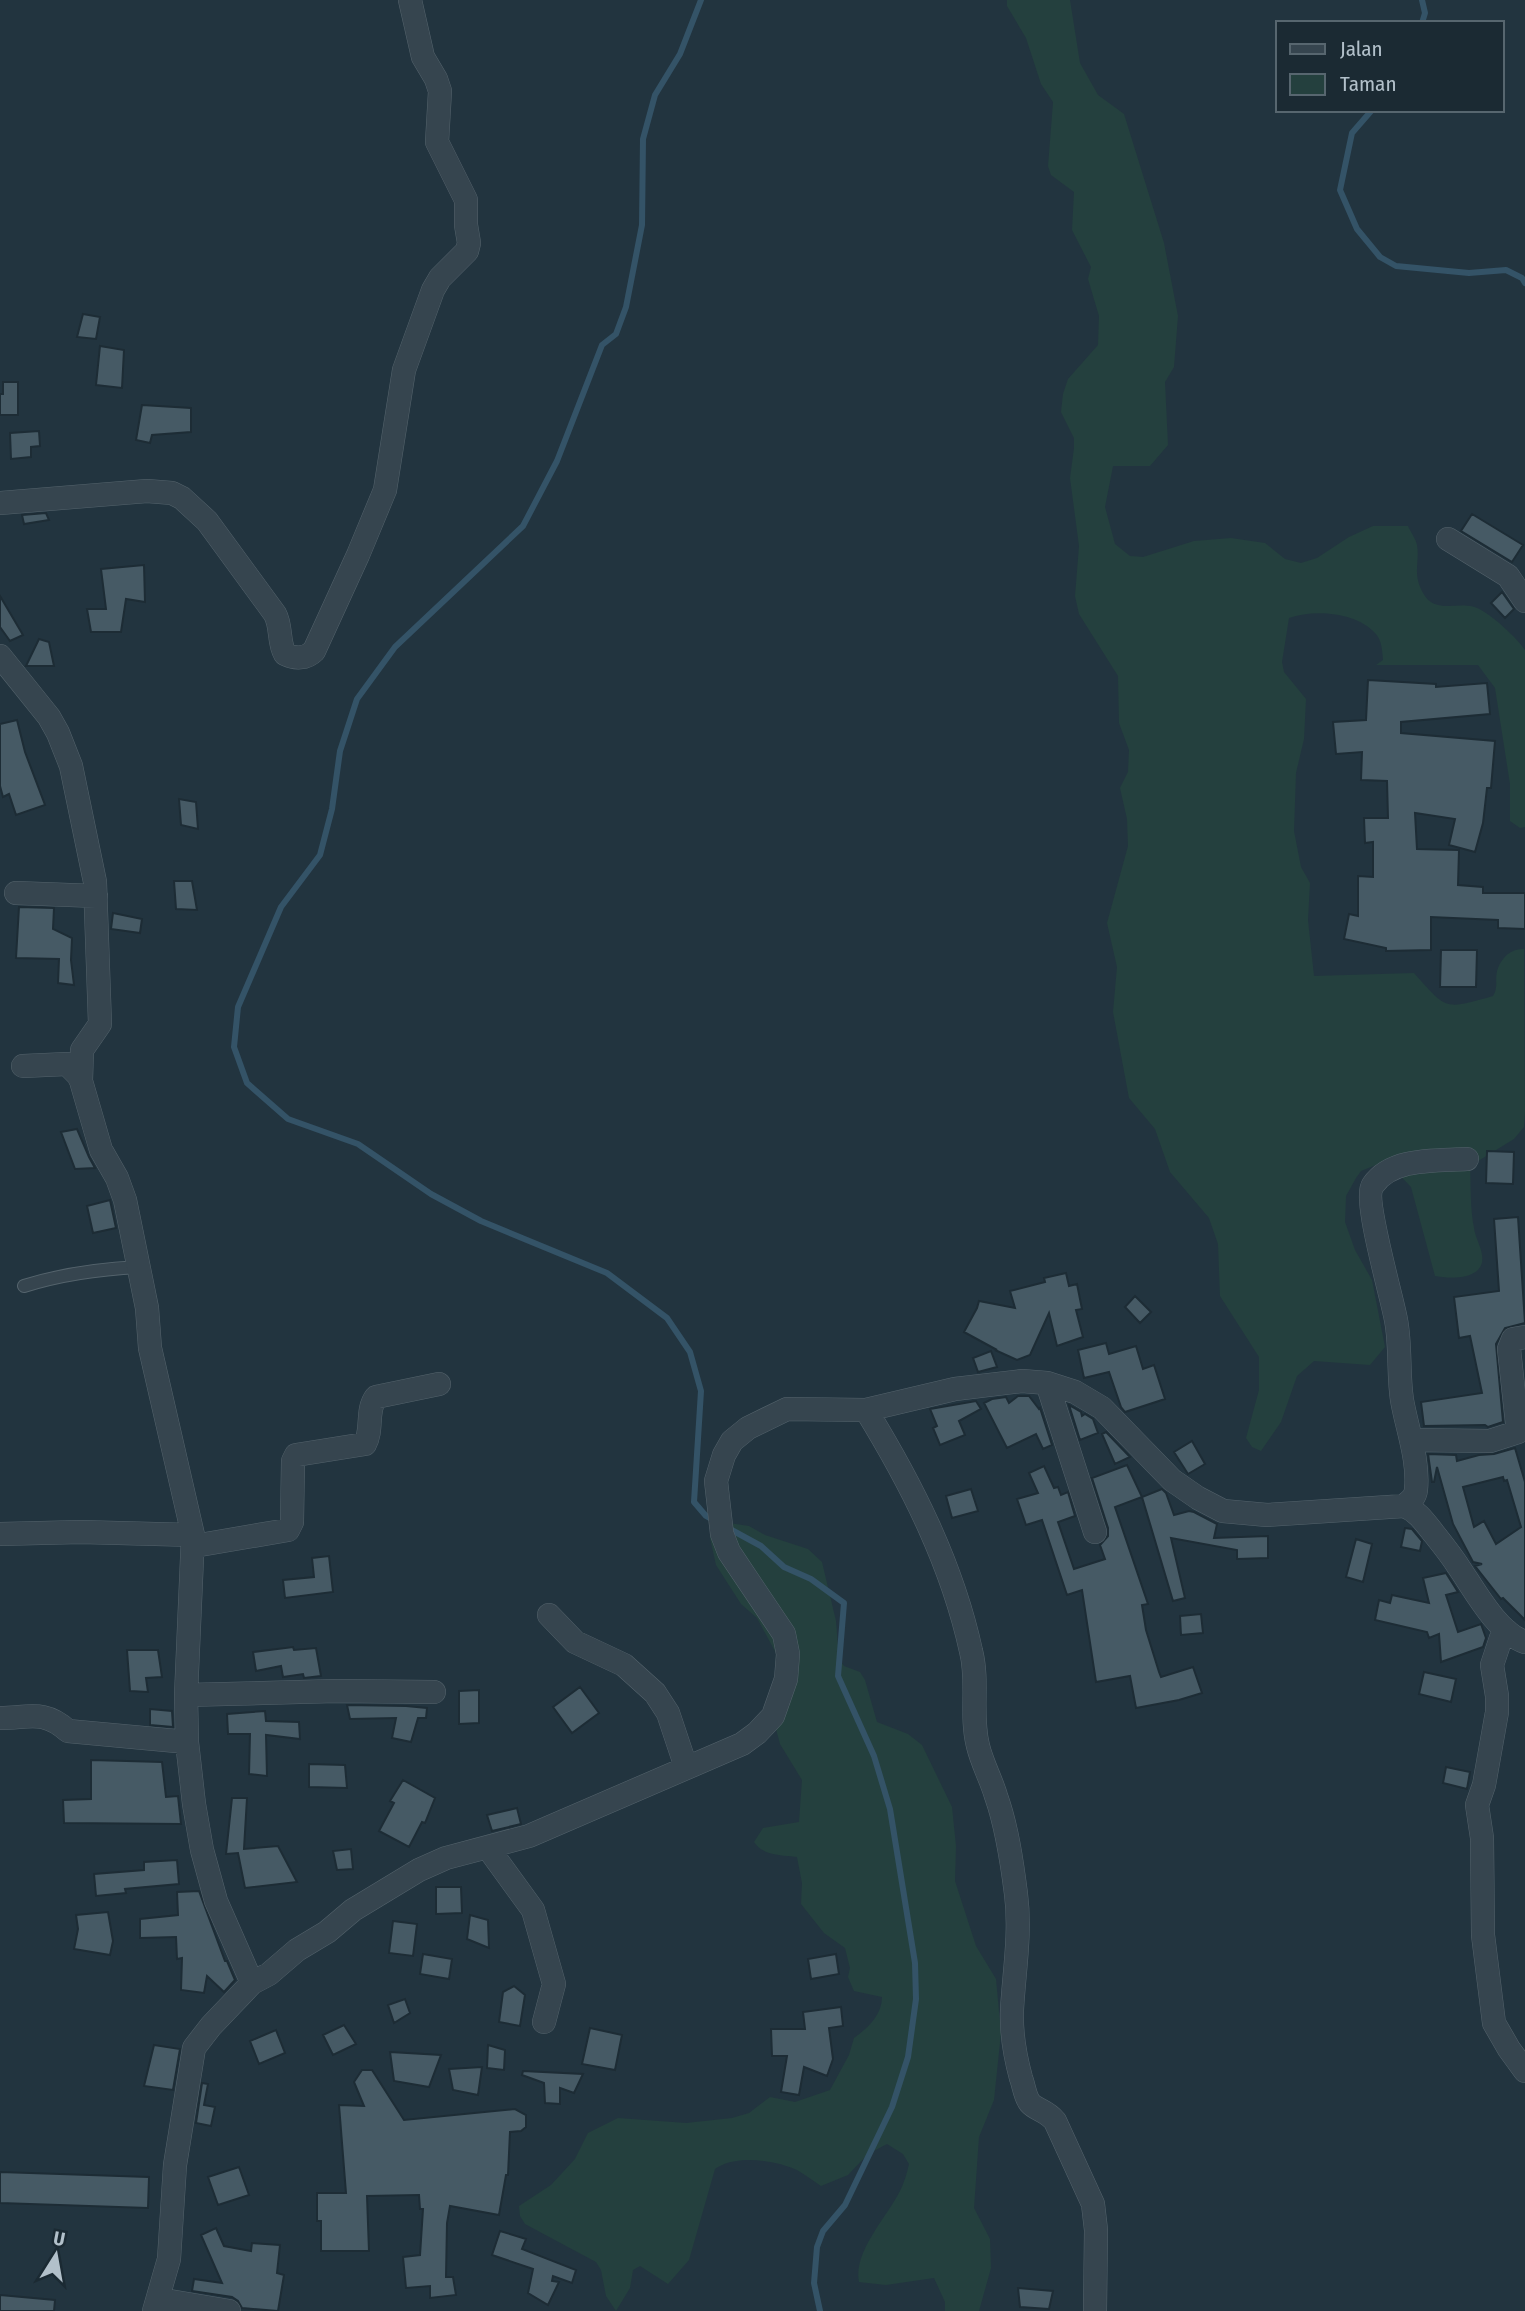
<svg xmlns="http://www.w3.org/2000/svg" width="1525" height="2311" font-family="'Fira Sans Condensed',sans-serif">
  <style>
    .green { fill: #24403e }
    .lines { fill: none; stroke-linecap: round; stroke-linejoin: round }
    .stream { stroke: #345367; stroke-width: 6 }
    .building { fill: #465a65; stroke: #1d2c35; stroke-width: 2; fill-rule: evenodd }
    .service-casing { stroke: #54636c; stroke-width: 14 }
    .minor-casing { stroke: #54636c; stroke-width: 24 }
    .service { stroke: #36454f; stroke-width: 12 }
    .minor { stroke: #36454f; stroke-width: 23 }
  </style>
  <rect width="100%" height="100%" fill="#22343f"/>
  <path class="green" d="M1007,0H1070L1080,63L1098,95L1124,114L1164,243L1178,316L1174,367L1165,382L1168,445L1150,466H1113L1105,507L1115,544L1130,556L1143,557L1194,541L1231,538L1265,543L1285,559L1301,563L1317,558L1349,537L1373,526H1408C1410,531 1416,539 1417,545C1420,563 1412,573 1423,593C1436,617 1462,598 1481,610C1494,617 1517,638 1525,650V827L1520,828L1510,821V784L1495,688L1478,665H1376L1383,660C1382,650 1382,640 1375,633C1356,612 1314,609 1289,618L1282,662L1284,672L1306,699L1304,739L1296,773L1294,831L1301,867L1310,883L1308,920L1314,976L1414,973C1447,1010 1444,1010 1493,996C1499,987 1494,978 1498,968C1502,957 1512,948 1524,949L1525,1111L1524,1127L1514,1139L1470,1166C1471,1187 1470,1208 1474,1228C1475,1237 1481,1246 1482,1255C1486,1280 1451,1279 1435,1276L1411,1187L1386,1161L1361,1171L1356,1178L1346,1196L1345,1222L1355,1250L1372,1280L1385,1347L1370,1365L1314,1361L1297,1376L1281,1422L1261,1451L1252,1447L1246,1438L1259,1390V1357L1220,1296L1218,1244L1209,1218L1170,1172L1155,1129L1129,1098L1113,1012L1117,967L1107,923L1128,846L1127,819L1120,788L1128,772L1129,750L1119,723L1118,676L1079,614L1075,596L1079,546L1070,478L1074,448V438L1061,412L1063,394L1068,379L1098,345L1099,316L1088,279L1091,267L1072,230L1074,192L1051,175L1048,166L1053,102L1041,84L1026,38L1007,6Z
    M716,1521L749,1526L765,1535L808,1549L822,1562L836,1621L839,1659L844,1666L860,1672L865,1680L877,1722L908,1734L922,1745L952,1807L956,1846L955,1881L976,1946L996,1979L1001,2033L994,2100L979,2137L974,2208L990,2239L991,2268L979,2311H945V2302L934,2278L886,2285L859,2282C853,2252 887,2217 900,2191C904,2183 907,2173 909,2164L903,2154L887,2144L868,2154L848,2175L821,2186C813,2181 806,2175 797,2170C776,2160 735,2154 715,2169L689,2260L668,2284L640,2266L633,2270L630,2288L616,2311L606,2296L601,2270L596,2262L525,2224L520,2216L519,2206L551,2185L575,2159L588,2133L618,2118L686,2123L732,2118L749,2113L770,2097L795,2102L830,2090L849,2055L854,2038C868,2028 882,2015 882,1997L854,1991L848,1977L850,1968L845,1948L824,1933L801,1904L802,1883L797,1857C782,1855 763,1856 754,1842L763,1828L799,1822L802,1780L780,1744L770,1706L778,1675L777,1655L757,1618L741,1604L716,1565L710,1538Z"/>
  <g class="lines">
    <path class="stream" d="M701,0L680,54L655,95L643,139L642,225L626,307L616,334L602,345L557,461L523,526L395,647L357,699L340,751L332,809L320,855L281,907L238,1007L234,1047L247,1083L288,1119L358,1144L431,1194L481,1221L607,1273L667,1318L690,1352L701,1391L694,1502L706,1516L715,1521
      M1422,23L1425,13L1422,0
      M1372,110L1352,133L1340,190L1357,229L1380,257L1396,266L1469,273L1506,270L1522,278L1525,283
      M728,1528L761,1546L784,1567L811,1579L844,1603L838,1676L874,1756L890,1809L915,1963L916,1999L908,2057L892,2107L845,2205L823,2231L817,2247L814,2283L820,2311"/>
  </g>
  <path class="building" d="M83,314L100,317L96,339L77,337Z
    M100,346L124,350L122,388L96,385Z
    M3,382H18V415H0V394H3Z
    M142,405L191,408V432L152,435L150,443L136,440Z
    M39,431L40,446L31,447V457L11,459L10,433Z
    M46,513L49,520L24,524L22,515Z
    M1472,514L1523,545L1512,562L1461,531Z
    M144,565L145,602L126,599L121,632H91L87,609H106L101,569Z
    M1502,592L1514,609L1505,618L1491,603Z
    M0,596L23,635L10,641L0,627Z
    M39,639L49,642L54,666H26Z
    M1368,680L1436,684V687L1487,683L1490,714L1401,722V733L1495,741L1491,788H1487L1483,823L1475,852L1449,845L1455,819L1415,813L1417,849L1459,850L1458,885L1483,887V893H1525V929L1498,928V920L1431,917V950L1386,951V948L1344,939L1349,914L1358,916V876L1373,877V842L1365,843L1364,818H1388L1387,781L1361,780L1362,752L1336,754L1333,722L1366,720Z
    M17,720L25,752L45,805L16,815L9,794L3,797L0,786V724Z
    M179,799L196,802L198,829L181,825Z
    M174,881H192L197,910L176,909Z
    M19,907L54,908L53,929L72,938L71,960L74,985L58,983L59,959L16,958Z
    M113,913L142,919L140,933L111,929Z
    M1441,950H1477L1476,987H1440Z
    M77,1129L89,1157L95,1168L75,1169L61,1132Z
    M1487,1151L1514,1152L1513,1184L1486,1183Z
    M110,1200L116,1228L93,1233L87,1206Z
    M1518,1217L1525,1323L1505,1328L1496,1344L1503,1422L1488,1427L1485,1425L1424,1426L1421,1402L1482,1393L1470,1336L1459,1338L1454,1297L1499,1291L1494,1219Z
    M1066,1273L1069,1286L1077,1284L1082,1309L1076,1310L1083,1337L1057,1346L1049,1313L1030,1355L1017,1360L995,1350H997L964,1332L977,1308L979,1301L1015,1308L1010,1291L1045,1282L1044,1278Z
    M1135,1296L1151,1312L1140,1323L1125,1307Z
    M1106,1343L1109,1354L1136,1346L1143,1369L1154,1365L1165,1399L1125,1412L1121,1407L1109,1372L1084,1378L1078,1350Z
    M991,1351L997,1367L978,1372L973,1358Z
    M1018,1396H1029L1039,1409L1040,1408L1052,1445L1043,1449L1036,1434L1007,1448L984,1403L992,1399L1006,1397L1009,1403Z
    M976,1401L981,1409L959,1421L965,1435L940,1445L933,1428L937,1426L930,1409Z
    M1069,1405L1081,1412L1082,1416L1085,1414L1093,1419L1098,1433L1080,1440Z
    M1106,1432L1130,1457L1115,1464L1102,1434Z
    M1192,1441L1205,1464L1188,1474L1174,1452Z
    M1515,1448L1525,1482V1620L1503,1598L1501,1599L1475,1566L1482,1564L1473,1562L1453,1524L1437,1467L1434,1482H1432L1428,1454L1456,1455L1457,1461L1479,1455L1494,1454ZM1503,1477L1504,1481L1507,1480L1521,1527L1496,1544L1484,1521L1474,1527L1463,1487Z
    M1127,1465L1142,1497L1115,1507L1148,1604L1142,1605L1146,1630L1159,1672L1161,1677L1193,1667L1202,1693L1179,1700L1136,1708L1130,1676L1096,1682L1082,1590L1067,1595L1042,1520L1026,1525L1017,1499L1038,1493L1029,1473L1044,1466L1054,1488L1058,1487L1061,1495L1068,1492L1075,1516L1058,1522L1074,1569L1105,1559L1100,1545L1108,1536V1528L1092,1478Z
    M971,1489L978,1511L952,1518L946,1496Z
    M1162,1489L1166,1493L1174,1515L1189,1511L1194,1512L1217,1524L1214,1538L1268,1536V1558L1237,1559V1550L1171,1538L1185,1598L1173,1601L1142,1497Z
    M1405,1528L1412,1529L1422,1541L1420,1551L1401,1547Z
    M1356,1539L1372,1544L1363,1582L1346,1577Z
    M329,1556L333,1592L285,1598L283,1580L314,1577L312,1558Z
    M1446,1573L1458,1592L1446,1595L1458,1632L1481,1624L1486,1638L1483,1647L1441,1662L1439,1634L1429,1638L1427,1632L1375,1620L1379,1600L1390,1603L1392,1595L1429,1603L1423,1578Z
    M1201,1614L1203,1633L1181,1635L1180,1616Z
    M293,1647L294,1650L316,1648L321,1676L304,1678L303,1674L283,1677L281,1666L256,1671L253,1652Z
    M127,1650H158L162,1677L146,1678L148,1692L130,1691Z
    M1424,1672L1456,1679L1451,1702L1419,1694Z
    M580,1687L599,1713L572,1733L553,1707Z
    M479,1690V1723L459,1724V1691Z
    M347,1705L406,1706L427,1708L426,1718H418L411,1742L392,1738L396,1718L350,1719Z
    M150,1709L172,1711L173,1727L150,1725Z
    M265,1711L266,1721L299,1722L300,1739L266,1735L267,1776L249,1774L250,1734H228L227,1714Z
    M91,1760L162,1762L166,1797L178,1796L181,1824L64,1823L63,1800L91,1799Z
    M309,1764L345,1765L347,1788L309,1787Z
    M1446,1767L1470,1772L1467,1789L1443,1783Z
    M403,1780L435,1798L425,1823L422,1822L409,1847L379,1831L394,1803L390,1801Z
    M232,1798H247L244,1849L278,1846L297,1882L245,1888L238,1853L226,1854Z
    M517,1808L521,1824L492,1831L487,1815Z
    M351,1849L353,1869L337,1870L333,1851Z
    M177,1860L179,1884L125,1889L126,1893L96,1896L94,1874L144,1870V1862Z
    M436,1887H461L462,1913L436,1914Z
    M199,1891L225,1961H227L235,1980L224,1992L207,1976L204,1993L181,1990L182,1958L177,1959L176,1937L140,1938V1919L178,1915L177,1892Z
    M108,1912L113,1941L110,1955L74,1949L78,1929L76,1915Z
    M470,1915L488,1920L489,1948L467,1939Z
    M393,1921L417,1924L413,1956L389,1953Z
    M423,1954L452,1959L449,1979L420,1974Z
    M836,1954L839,1974L811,1979L808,1959Z
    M514,1986L525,1995L520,2026L499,2022L503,1992Z
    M405,1999L410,2013L394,2023L388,2005Z
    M841,2007L843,2026L829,2028L833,2059L827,2076L804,2067L799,2095L781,2092L787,2056H772L771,2029H805L803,2012Z
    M344,2025L356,2044L333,2055L323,2035Z
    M590,2028L622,2035L615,2070L582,2064Z
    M276,2030L285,2053L259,2064L250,2041Z
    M154,2045L180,2049L173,2090L144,2086Z
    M488,2045L505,2050L504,2070L487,2068Z
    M390,2052L441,2055L429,2087L394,2081Z
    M482,2067L478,2095L453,2090L449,2069Z
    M362,2070H372L404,2120L515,2109L526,2115V2127L521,2131L510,2132L508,2175H506L499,2215L450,2206L447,2223L446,2277H453L456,2295L430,2298V2286L406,2288L403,2257L420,2255L423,2209H420L419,2195L367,2196L369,2251H321V2221H317V2193H346L339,2105L364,2106L354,2082Z
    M523,2071L583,2074L574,2093L560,2088V2104L545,2103L544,2083L522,2075Z
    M202,2083L208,2084L204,2105L215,2107L211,2126L196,2123Z
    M239,2167L249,2195L218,2205L208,2177Z
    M0,2172L149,2177L148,2208L0,2203Z
    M216,2228L224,2246L251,2251L252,2243L280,2245L277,2273L284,2275L278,2311L242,2308L238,2301L232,2297L192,2291L194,2279L222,2283L201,2235Z
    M500,2231L526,2239L522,2249L576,2270L572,2283L553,2276L552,2281L559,2282L548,2305L528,2293L533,2269L492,2255Z
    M1018,2288L1053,2291L1049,2309L1020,2307Z
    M0,2295L55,2300L54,2311H0Z"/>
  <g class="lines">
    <g class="service-casing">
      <path id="service" d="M24,1286C62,1274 100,1269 139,1267"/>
    </g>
    <g class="minor-casing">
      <path id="minor" d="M0,503L147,491L172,493L182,498L207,521L275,614C282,627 278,642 285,654C295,659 306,659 314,651L358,555L385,490L404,370L433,290L440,278L467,251L469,243L466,225V200L437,142L440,91L436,79L423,57L410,0
        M1448,539L1508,576L1525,601
        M0,656L49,717L58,733L71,766L95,882L100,1024L82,1050L81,1081L101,1150L117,1178L125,1200L147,1308L150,1348L193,1535L186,1695L187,1742L194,1804L202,1850L216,1901L252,1983
        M16,893L96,896
        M23,1066L67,1064L78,1075L81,1081
        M1047,1383L1095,1532
        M866,1410C912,1485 952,1564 971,1651C979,1682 970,1715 978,1746C982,1763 991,1779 996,1796C1007,1827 1012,1862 1016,1894C1021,1933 1014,1972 1012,2010C1011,2034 1015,2056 1021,2078C1024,2086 1025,2097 1030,2103C1036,2110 1046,2110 1055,2121L1093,2204L1096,2230L1095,2311
        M1411,1440L1490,1441L1518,1432L1509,1349L1513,1339L1525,1337
        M1404,1506C1410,1501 1415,1498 1416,1490C1419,1459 1407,1429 1402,1400C1398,1374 1401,1346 1396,1320C1392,1297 1363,1199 1373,1185C1392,1157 1437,1161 1467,1159
        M0,1534L81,1532L193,1535
        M194,1546L288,1530L292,1522L293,1461L296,1455L365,1444C373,1430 366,1410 376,1397L439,1384
        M549,1615L575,1642L624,1665L655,1693L668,1713L686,1767
        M1507,1631L1501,1638L1492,1665L1497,1696V1712L1484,1785L1477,1805L1482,1838L1483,1935L1494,2023L1509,2049L1525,2071
        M186,1695L336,1691L434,1692
        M0,1718C29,1718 44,1709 68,1731L187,1742
        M488,1848L533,1910L554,1984L544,2022
        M158,2299L229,2311
        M154,2311L169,2259L175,2165L194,2048L211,2026L252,1983L269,1974L297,1950L327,1932L353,1910L419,1870L446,1858L529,1836L742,1744L757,1733L773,1716L786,1679L788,1654L784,1634L729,1552L722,1534L716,1481L724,1455L732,1441L748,1428L787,1409L866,1410L955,1389L1022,1381L1047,1383L1075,1392L1102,1408L1172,1480L1198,1498L1223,1511L1267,1515L1404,1506C1418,1511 1426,1524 1435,1535C1443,1545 1451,1555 1458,1566C1474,1589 1497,1633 1525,1642"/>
    </g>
    <use href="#service" class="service"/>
    <use href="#minor" class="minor"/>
  </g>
  <rect x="1276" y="21" width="228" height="91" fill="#1b2a33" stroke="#57666f" stroke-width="2"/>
  <rect x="1290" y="44" width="35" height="10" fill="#36454f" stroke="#57666f" stroke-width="2"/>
  <text x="1340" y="56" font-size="21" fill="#b2c0ca">Jalan</text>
  <rect x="1290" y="74" width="35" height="21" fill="#24403e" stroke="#57666f" stroke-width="2"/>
  <text x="1340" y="91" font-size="21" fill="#b2c0ca">Taman</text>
  <g transform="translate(56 2255) rotate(11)" stroke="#1b2a33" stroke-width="5" paint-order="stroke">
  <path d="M0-5L12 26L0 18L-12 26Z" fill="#b2c0ca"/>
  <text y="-10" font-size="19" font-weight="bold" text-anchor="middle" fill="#b2c0ca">U</text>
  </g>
</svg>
